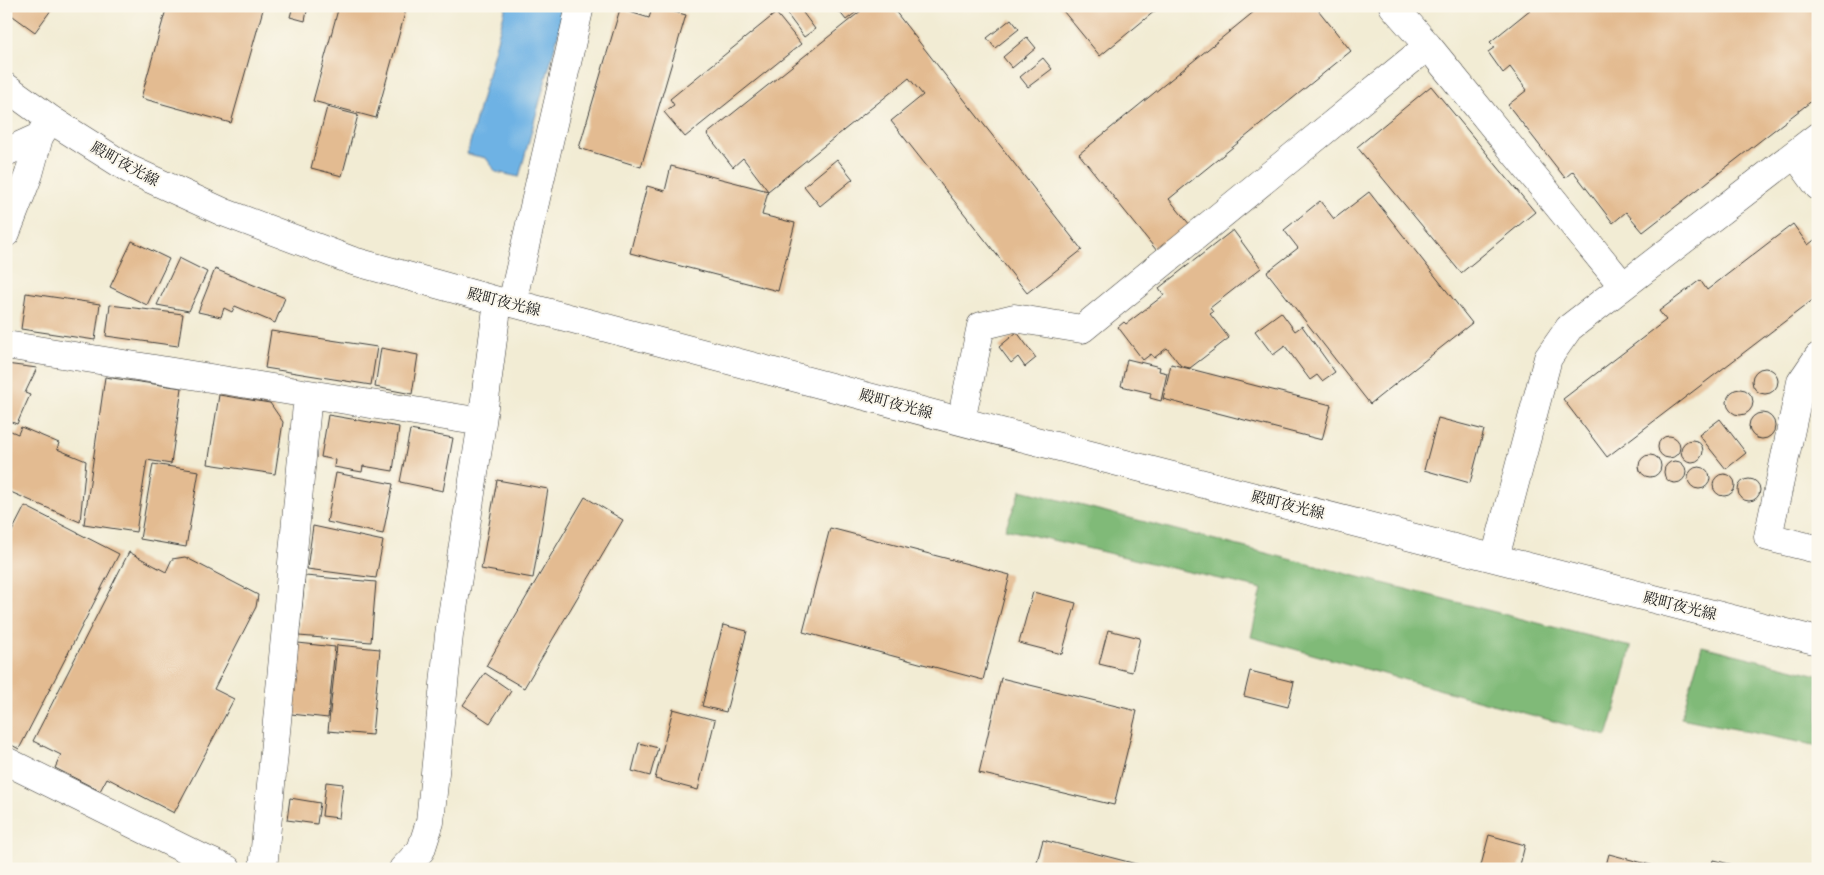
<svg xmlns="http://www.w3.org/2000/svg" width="1824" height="875" font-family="'IM FELL Great Primer','Noto Serif JP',serif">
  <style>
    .forest { fill: #80ba78; stroke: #4e6b4a }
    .water { fill: #6eb2e4; stroke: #456780 }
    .building { fill: #e3bb91 }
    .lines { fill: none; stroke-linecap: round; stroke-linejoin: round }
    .minor-casing { stroke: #3c3b38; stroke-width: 29 }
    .minor { stroke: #fff; stroke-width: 28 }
    .labels { text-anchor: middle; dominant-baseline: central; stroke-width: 4; stroke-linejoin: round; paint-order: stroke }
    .street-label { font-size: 15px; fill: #1c1c1c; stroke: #fbf7ec }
  </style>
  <rect width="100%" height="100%" fill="#fbf7ec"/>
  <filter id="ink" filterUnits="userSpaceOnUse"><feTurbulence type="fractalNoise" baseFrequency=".02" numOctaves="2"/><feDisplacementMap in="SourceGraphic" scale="10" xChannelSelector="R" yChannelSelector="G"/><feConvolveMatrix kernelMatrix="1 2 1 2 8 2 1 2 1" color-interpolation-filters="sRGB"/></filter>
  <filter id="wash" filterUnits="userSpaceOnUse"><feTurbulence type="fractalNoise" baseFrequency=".0096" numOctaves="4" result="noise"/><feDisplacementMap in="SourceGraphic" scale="20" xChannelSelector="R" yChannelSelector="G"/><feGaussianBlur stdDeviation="1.12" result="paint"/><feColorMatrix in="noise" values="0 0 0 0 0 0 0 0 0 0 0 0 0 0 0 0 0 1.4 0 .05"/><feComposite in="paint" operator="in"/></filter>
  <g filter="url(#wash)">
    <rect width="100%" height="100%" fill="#f2ecd4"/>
    <path class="forest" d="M1021,490L1631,647L1619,696L1607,736L1251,637L1262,589L1005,529Z
      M1702,646L1818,675V746L1681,718Z"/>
    <path class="water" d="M506,6H566L519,177L496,172L486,158L467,154Z"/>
    <g id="blocks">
      <path class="building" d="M6,6H54L35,32L6,11Z
        M167,6H264L231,123L141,98Z
        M293,6H308L305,21L290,17Z
        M339,6H407L376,118L313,101Z
        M653,6L686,15L641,167L579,148L620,9L649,18Z
        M790,6H798L815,29L804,37L784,10Z
        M835,6H864L846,20Z
        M867,6H891L1082,250L1027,293L891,121L923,95L909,78L768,191L762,215L795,223L778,291L630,253L647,186L665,191L671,166L768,191L743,158L733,167L707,134Z
        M1059,6H1161L1100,56Z
        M1261,6H1315L1351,51L1169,199L1190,225L1157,251L1079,154Z
        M1529,6H1818V96L1643,232L1626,212L1613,223L1573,171L1565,178L1508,105L1527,90L1510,67L1503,73L1488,52L1495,47L1490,42L1531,9Z
        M776,13L801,44L685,137L664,112L674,105L670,99Z
        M1011,19L1019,29L995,48L987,38Z
        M1027,37L1036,48L1012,68L1003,57Z
        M1043,58L1052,69L1028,87L1020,77Z
        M1431,86L1535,212L1461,273L1357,147Z
        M327,107L358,115L342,176L311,168Z
        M837,159L853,179L820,206L804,186Z
        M1369,192L1472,323L1370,404L1267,272L1298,248L1284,230L1320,201L1334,219Z
        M1793,224L1808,245L1818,237V296L1607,457L1563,399L1666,320L1659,311L1700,280L1707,290Z
        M1233,230L1261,268L1210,308L1213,312L1210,314L1229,338L1190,368L1181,366L1167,348L1154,358L1151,354L1143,360L1118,327L1124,322L1126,324L1164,295L1159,288Z
        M132,241L169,259L147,305L110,287Z
        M179,258L207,272L189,311L157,305Z
        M215,269L285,298L275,323L235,306L232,312L224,308L221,317L198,312Z
        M26,293L100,304L95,340L21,329Z
        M110,305L183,314L178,346L106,336Z
        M1281,312L1295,331L1302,326L1335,372L1322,381L1317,375L1310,380L1285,346L1273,355L1255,331Z
        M271,331L377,347L371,385L265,368Z
        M1017,332L1036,358L1025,367L1018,357L1011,363L999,347Z
        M381,348L418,355L412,394L375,387Z
        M1127,359L1160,367L1159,371L1167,373L1161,401L1150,398L1151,393L1121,386Z
        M6,364L37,368L25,393L30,395L17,424L6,420Z
        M1171,364L1331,405L1322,440L1163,399Z
        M1752 381a13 13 0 1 1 26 0a13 13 0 1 1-26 0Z
        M105,377L182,388L171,464L147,460L136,532L84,524Z
        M1727 402a13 13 0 1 1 26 0a13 13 0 1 1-26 0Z
        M219,395L270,403L283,422L275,474L208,464Z
        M1749 426a13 13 0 1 1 26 0a13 13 0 1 1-26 0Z
        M328,415L399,427L393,471L363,466L362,472L334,467L335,460L321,457Z
        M1438,418L1484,430L1470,483L1424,470Z
        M1720,419L1746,453L1726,469L1699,435Z
        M21,427L59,443L57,449L86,461L80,522L6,490V429L18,434Z
        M410,430L453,438L443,491L400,482Z
        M1658 447a11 11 0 1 1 22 0a11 11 0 1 1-22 0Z
        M1681 451a11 11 0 1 1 22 0a11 11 0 1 1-22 0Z
        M1639 466a11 11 0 1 1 22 0a11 11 0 1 1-22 0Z
        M1664 472a11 11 0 1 1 22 0a11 11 0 1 1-22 0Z
        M153,464L199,471L186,547L140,539Z
        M1688 478a11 11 0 1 1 22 0a11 11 0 1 1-22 0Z
        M336,473L393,484L383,534L327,522Z
        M1713 485a11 11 0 1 1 22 0a11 11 0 1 1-22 0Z
        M1738 490a11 11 0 1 1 22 0a11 11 0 1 1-22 0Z
        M497,480L548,489L533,578L481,569Z
        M585,497L623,520L524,688L486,666Z
        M25,506L119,554L19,749L6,742V543Z
        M313,526L383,541L376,578L307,569Z
        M830,528L1010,575L983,680L803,632Z
        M129,552L166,572L172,559L185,557L258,595L256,607L214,689L234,699L174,813L107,778L100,791L55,768L61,755L33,741Z
        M305,576L376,582L371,642L299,636Z
        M1033,592L1076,603L1062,654L1019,643Z
        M723,625L747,631L726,712L702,706Z
        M1108,630L1140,638L1132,672L1099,664Z
        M298,643L335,647L328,718L291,714Z
        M337,645L380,649L372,735L328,731Z
        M1250,671L1294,682L1288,707L1244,696Z
        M485,673L511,691L490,723L463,705Z
        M1001,678L1137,711L1114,805L979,773Z
        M673,709L715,720L698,790L655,779Z
        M639,743L658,748L650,776L632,771Z
        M326,782L343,784L339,818L322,816Z
        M290,798L320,803L317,824L287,820Z
        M1489,835L1525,845L1519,869H1480Z
        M1043,840L1152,868V869H1035Z
        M1609,854L1662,868V869H1605Z
        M1713,860L1746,868V869H1711Z"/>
    </g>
  </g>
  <g filter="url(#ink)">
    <use href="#blocks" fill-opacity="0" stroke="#3c3b38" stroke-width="1"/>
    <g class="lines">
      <g class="minor-casing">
        <path id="minor" d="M1393,6L1428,46L1623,286
          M6,87L50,119L129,169L223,212L353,261L498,301L512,303L1032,440L1818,641
          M6,152L39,137
          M1795,154L1818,186
          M6,233L29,174L39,137L50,119
          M512,303L580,6
          M6,345L482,422
          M1818,357L1801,382L1768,537L1816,549L1818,547
          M961,421L981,326L1014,318L1082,329L1428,46
          M1495,558L1548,358L1569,328L1818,136
          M6,761L202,858L227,869
          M263,869L308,394
          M403,869L421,850L430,822L449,635L482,422L498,301"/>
      </g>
      <use href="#minor" class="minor"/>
    </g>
  </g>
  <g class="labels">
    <g class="street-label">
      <text transform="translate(125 164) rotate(29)">殿町夜光線</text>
      <text transform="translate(504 302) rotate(14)">殿町夜光線</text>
      <text transform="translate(896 404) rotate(15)">殿町夜光線</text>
      <text transform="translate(1288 505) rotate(14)">殿町夜光線</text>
      <text transform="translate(1680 606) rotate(14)">殿町夜光線</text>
    </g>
  </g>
  <rect width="1824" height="875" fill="none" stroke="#fbf7ec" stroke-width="25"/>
</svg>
